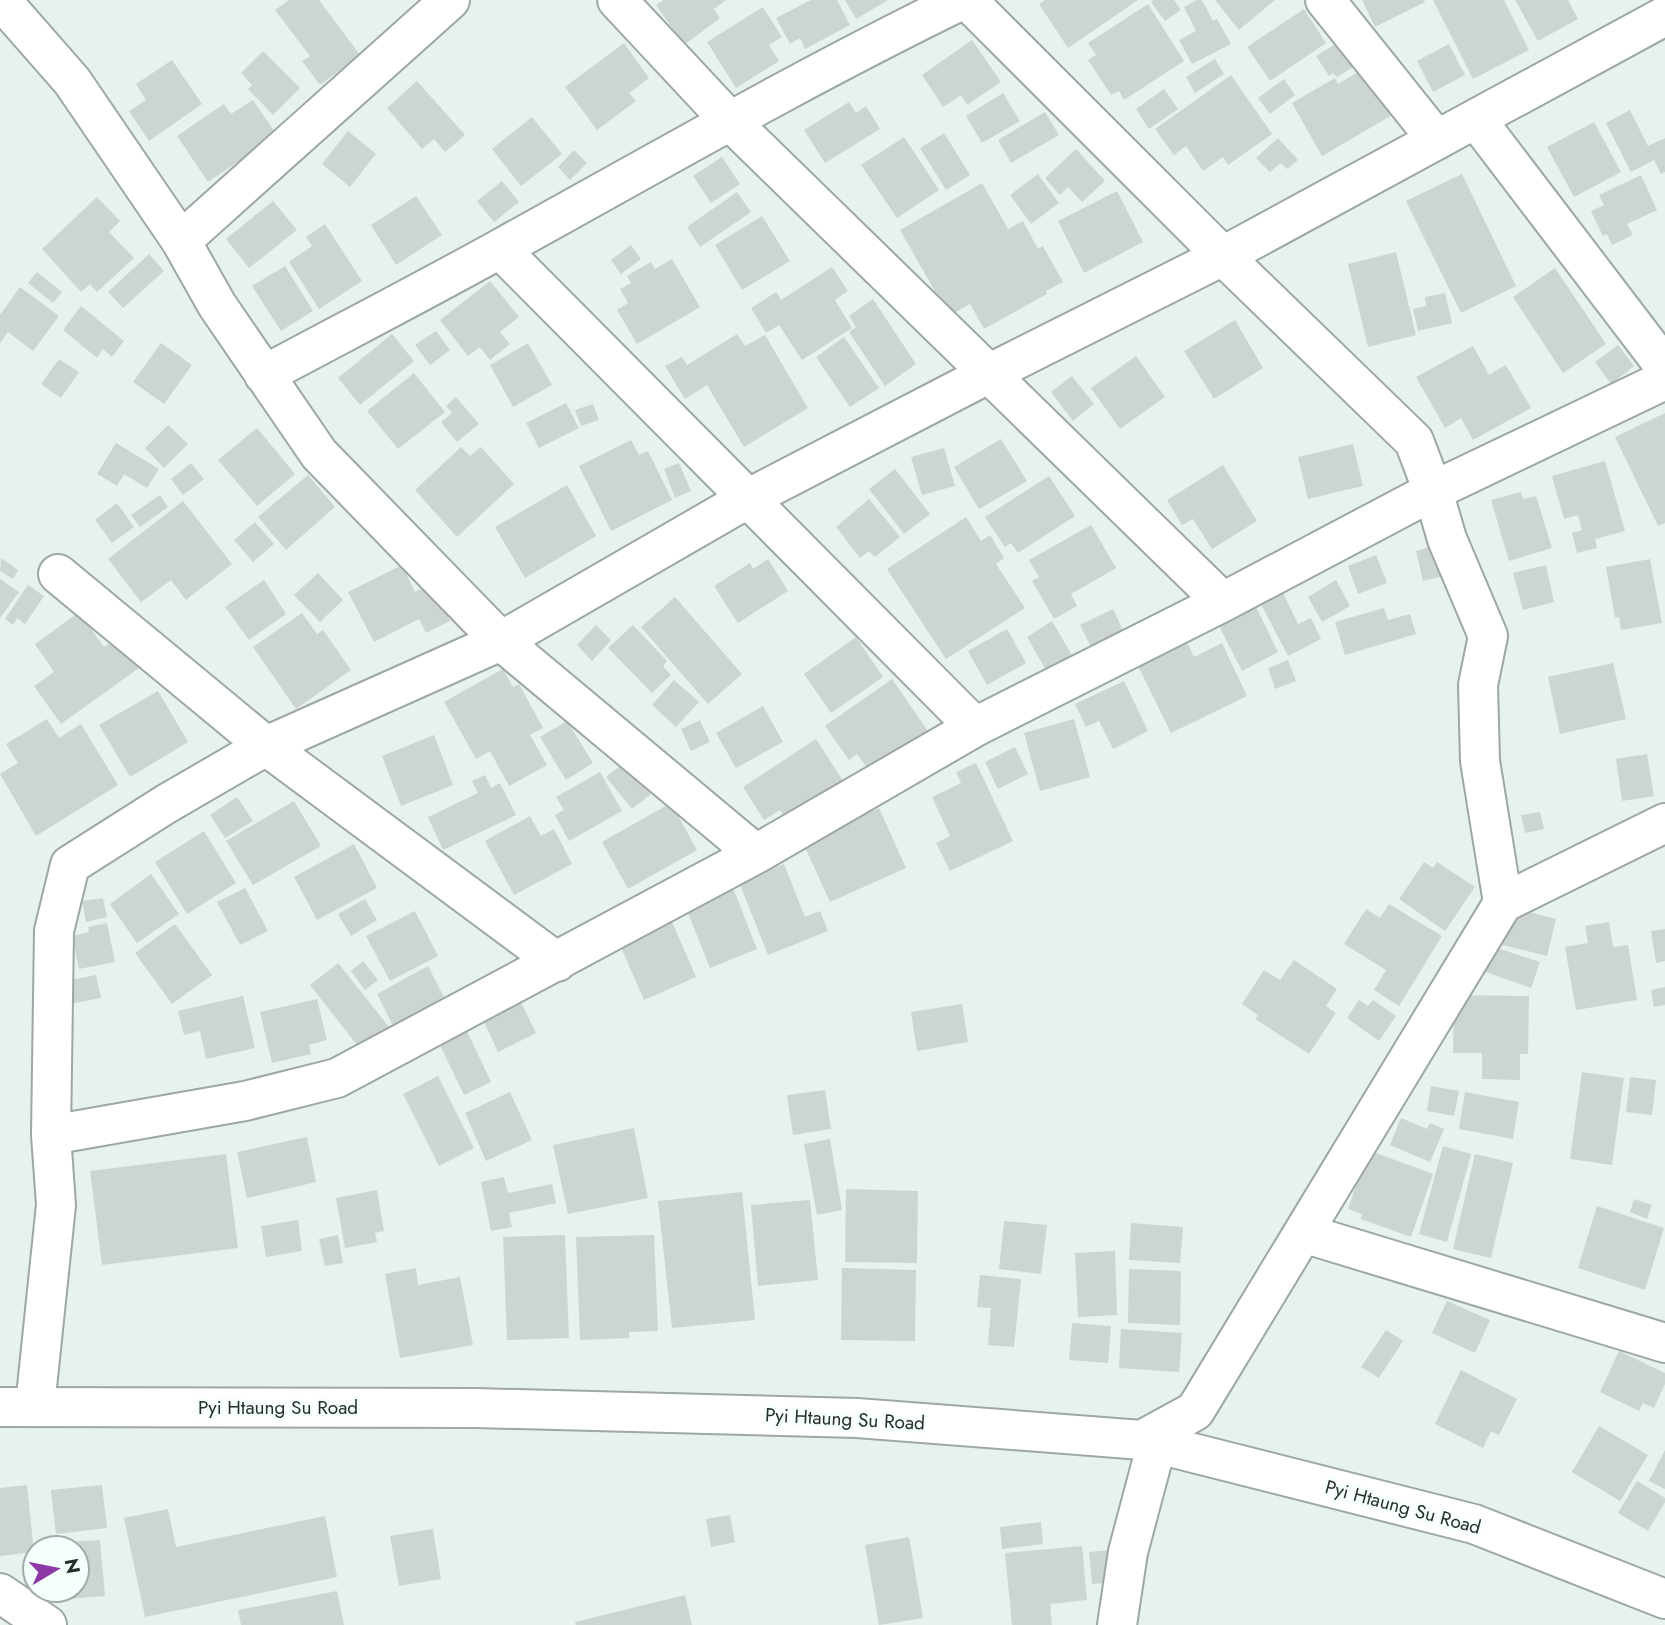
<svg xmlns="http://www.w3.org/2000/svg" width="1665" height="1625" font-family="Jost,sans-serif">
  <style>
    .building { fill: #ccd5d2 }
    .lines { fill: none; stroke-linecap: round; stroke-linejoin: round }
    .street-casing { stroke: #9da7a4; stroke-width: 42 }
    .highway-casing { stroke: #9da7a4; stroke-width: 42 }
    .street { stroke: #fff; stroke-width: 38 }
    .highway { stroke: #fff; stroke-width: 38 }
    .labels { text-anchor: middle; dominant-baseline: central; stroke-width: 6; stroke-linejoin: round; paint-order: stroke }
    .street-label { font-size: 19px; fill: #282c2b; stroke: #f4fefb }
  </style>
  <rect width="100%" height="100%" fill="#e7f1ee"/>
  <path class="building" d="M289,0H319L360,55L320,85L302,61L310,56L275,10Z
    M663,0H726L714,9L720,18L684,45L656,5Z
    M811,0H837L850,25L805,49L800,38L790,44L776,18Z
    M845,0H888L856,19Z
    M1045,0H1138L1068,48L1039,4Z
    M1154,0H1174L1181,10L1165,21L1151,2Z
    M1197,0H1202L1213,21L1217,19L1231,44L1192,64L1179,40L1196,31L1184,7Z
    M1215,0H1275L1239,30Z
    M1362,0H1424L1425,2L1375,27Z
    M1433,0H1504L1529,50L1473,79Z
    M1515,0H1568L1578,19L1538,41Z
    M1148,4L1184,61L1124,100L1119,91L1111,95L1088,60L1096,55L1088,43Z
    M763,7L782,37L769,45L779,61L736,88L707,42Z
    M1304,9L1326,43L1270,81L1247,47Z
    M972,40L1001,82L967,105L961,95L943,107L922,75Z
    M1339,42L1355,66L1337,77L1333,73L1329,76L1316,56Z
    M624,43L649,78L629,93L636,101L597,130L565,87Z
    M1449,44L1465,75L1433,92L1417,61Z
    M263,51L300,88L273,115L248,89L252,85L241,73Z
    M1215,59L1224,74L1195,93L1186,77Z
    M172,60L202,104L149,141L129,111L146,100L136,84Z
    M1366,67L1394,114L1322,156L1292,103L1335,78L1338,84Z
    M1231,75L1272,134L1228,165L1223,157L1203,171L1186,146L1174,155L1155,129Z
    M1284,79L1295,95L1270,114L1258,98Z
    M417,81L465,135L445,152L434,139L422,149L387,108Z
    M1164,89L1178,109L1149,129L1136,109Z
    M1003,93L1020,121L982,143L966,116Z
    M253,100L277,135L208,182L177,136L224,104L231,114Z
    M849,102L856,113L866,106L880,129L825,163L804,130Z
    M1630,110L1648,146L1665,138V172L1661,174L1654,160L1631,172L1606,123Z
    M1045,112L1059,135L1011,163L998,140Z
    M532,117L562,154L521,186L492,149Z
    M1594,122L1621,172L1574,197L1547,147Z
    M348,131L376,154L350,187L322,164Z
    M944,133L970,175L946,190L920,148Z
    M904,137L939,190L897,218L861,165Z
    M1278,138L1298,160L1287,169L1281,163L1270,172L1256,158Z
    M1076,149L1105,181L1082,202L1068,187L1060,195L1045,178Z
    M574,150L587,163L570,180L558,167Z
    M722,157L740,184L711,203L693,176Z
    M1038,174L1059,203L1031,224L1010,195Z
    M1462,174L1516,286L1461,313L1406,201Z
    M1641,175L1657,210L1627,224L1633,235L1612,245L1607,234L1603,236L1591,211L1604,205L1599,195Z
    M502,181L519,202L494,222L477,201Z
    M982,183L1008,229L1023,221L1038,249L1043,246L1063,282L1046,291L1047,294L984,329L970,304L949,316L900,230Z
    M1117,191L1143,242L1084,273L1058,221Z
    M737,192L751,212L700,247L687,227Z
    M416,196L442,235L396,265L371,225Z
    M97,197L120,221L109,232L134,258L97,292L90,284L81,292L42,249Z
    M273,201L297,230L249,268L226,239Z
    M762,216L790,261L742,290L715,245Z
    M325,224L362,281L319,309L289,262L312,246L306,237Z
    M631,245L641,259L621,274L611,260Z
    M1396,252L1416,335L1368,347L1348,264Z
    M149,254L164,271L123,308L108,292Z
    M672,259L700,307L637,344L617,310L628,303L620,289L631,283L627,276L651,262L655,269Z
    M285,266L313,311L281,331L252,286Z
    M832,267L848,291L835,300L852,328L802,360L779,325L766,333L751,308L776,292L781,300Z
    M1555,268L1606,344L1563,373L1513,297Z
    M37,272L62,292L53,303L28,283Z
    M490,281L519,317L500,332L510,344L490,360L480,347L468,356L440,320Z
    M20,287L59,316L33,351L8,332L0,343V315Z
    M1445,293L1452,323L1418,331L1413,309L1426,306L1425,297Z
    M873,299L916,364L885,386L849,332L856,327L849,316Z
    M81,306L124,341L112,357L103,349L97,358L63,330Z
    M1235,320L1263,368L1214,399L1184,351Z
    M436,331L450,350L430,365L415,345Z
    M392,334L414,361L360,405L338,378Z
    M737,334L745,346L765,335L808,408L744,447L707,385L685,399L665,366L682,357L687,365Z
    M844,337L879,388L850,407L816,357Z
    M161,343L192,365L164,404L133,382Z
    M528,343L552,385L513,407L490,365Z
    M1618,345L1634,366L1611,384L1595,362Z
    M1473,346L1489,375L1506,365L1531,408L1473,440L1461,418L1445,428L1416,377Z
    M1136,356L1165,397L1120,429L1091,388Z
    M59,359L79,372L61,398L41,384Z
    M414,373L445,412L398,449L367,411Z
    M1072,376L1094,404L1073,421L1051,392Z
    M456,397L479,424L457,442L441,422L452,413L446,406Z
    M566,403L579,428L539,448L526,423Z
    M593,404L599,420L581,426L575,410Z
    M1665,413V523L1658,526L1615,437Z
    M168,425L188,444L164,468L145,448Z
    M257,428L295,474L257,506L218,460Z
    M1001,439L1027,481L979,509L954,467Z
    M631,440L639,455L648,451L672,500L611,531L579,466Z
    M116,443L159,469L147,488L124,474L117,486L97,474Z
    M1353,444L1363,486L1308,499L1298,457Z
    M461,447L470,456L481,447L514,484L457,537L415,490Z
    M944,448L955,486L922,495L911,457Z
    M1605,461L1625,531L1595,539L1597,548L1577,553L1572,533L1582,530L1578,515L1564,519L1552,476Z
    M191,463L204,479L183,495L171,479Z
    M679,463L691,491L675,498L664,469Z
    M1223,465L1257,521L1212,549L1193,519L1182,525L1167,500Z
    M895,469L930,514L904,534L869,489Z
    M308,475L335,507L286,550L258,517Z
    M1049,476L1075,516L1018,553L1011,543L1005,547L985,517Z
    M567,485L596,536L525,578L495,527Z
    M1521,492L1523,499L1536,496L1552,548L1509,561L1491,500Z
    M160,495L168,507L140,527L131,515Z
    M869,499L900,537L875,557L869,551L860,558L836,527Z
    M183,501L232,564L186,600L171,580L141,602L108,559Z
    M117,503L134,527L112,543L95,520Z
    M966,517L981,541L990,535L1004,558L996,564L1025,608L946,659L887,569Z
    M255,522L274,544L253,562L234,540Z
    M1091,525L1116,568L1071,594L1077,606L1054,619L1032,581L1039,577L1029,560Z
    M1436,545L1443,576L1423,581L1416,551Z
    M1376,555L1387,583L1358,594L1348,566Z
    M1,558L18,570L13,579L0,571Z
    M768,559L788,591L738,623L714,586L750,563L753,569Z
    M1650,559L1662,623L1621,630L1619,617L1615,618L1606,567Z
    M402,565L415,592L431,584L450,621L426,633L419,619L374,642L348,592Z
    M1546,565L1554,602L1523,610L1513,573Z
    M318,573L343,600L320,622L294,595Z
    M0,579L19,592L0,618Z
    M264,580L286,614L249,640L225,607Z
    M1336,580L1350,606L1322,622L1308,597Z
    M28,585L44,596L25,624L17,618L13,625L5,619Z
    M1283,593L1298,624L1311,618L1321,639L1288,656L1261,604Z
    M675,597L742,674L708,704L641,627Z
    M1256,607L1278,652L1242,671L1219,626Z
    M1384,608L1388,620L1410,614L1416,634L1345,655L1335,622Z
    M1113,609L1124,632L1092,649L1080,625Z
    M79,612L104,647L117,638L139,668L61,724L34,686L54,672L35,644Z
    M302,613L317,634L323,630L351,670L296,709L253,647Z
    M1052,621L1073,657L1047,672L1027,637Z
    M596,625L611,640L592,661L577,645Z
    M633,625L667,661L663,666L671,675L652,693L608,648Z
    M1007,629L1026,663L987,685L968,651Z
    M856,637L883,677L831,713L804,674Z
    M1187,642L1194,657L1222,643L1247,696L1171,733L1138,666Z
    M1288,660L1296,681L1275,689L1268,668Z
    M1613,663L1626,719L1560,734L1548,677Z
    M503,669L513,687L519,684L543,728L530,735L547,765L509,786L490,751L476,759L444,702Z
    M892,679L928,731L870,772L857,754L849,760L825,726Z
    M674,680L699,702L676,727L652,705Z
    M1124,681L1148,731L1113,749L1099,721L1086,727L1075,704Z
    M158,691L188,742L130,777L99,725Z
    M763,706L783,742L736,768L716,733Z
    M47,719L59,738L81,724L118,785L36,836L0,774L18,763L6,744Z
    M1074,719L1090,777L1040,791L1024,733Z
    M700,720L710,742L691,751L681,729Z
    M567,721L593,763L566,780L540,737Z
    M434,735L453,785L401,806L382,756Z
    M816,739L843,781L785,818L780,810L764,820L743,787Z
    M1015,747L1028,774L998,789L985,762Z
    M1647,754L1654,796L1622,801L1616,759Z
    M625,762L651,794L632,809L606,777Z
    M976,763L1013,841L950,871L936,843L950,836L932,797L961,783L956,772Z
    M600,772L622,811L569,841L555,815L564,810L556,797Z
    M485,775L491,788L500,783L516,815L443,850L428,817L478,793L472,781Z
    M237,797L253,821L225,838L210,815Z
    M294,801L321,846L253,885L226,841Z
    M671,803L697,850L628,889L602,842Z
    M879,808L906,868L830,902L803,843Z
    M1540,812L1544,829L1525,833L1521,815Z
    M530,816L541,836L554,829L572,864L514,895L485,841Z
    M204,831L236,883L187,914L155,862Z
    M354,844L377,888L317,920L294,877Z
    M1424,862L1433,868L1437,862L1475,887L1445,931L1399,899Z
    M784,864L805,917L820,911L828,931L768,955L739,882Z
    M151,874L179,914L137,943L110,904Z
    M245,888L268,931L240,945L217,902Z
    M733,888L757,949L710,968L686,908Z
    M103,898L107,917L86,922L82,901Z
    M365,899L377,920L351,936L338,914Z
    M1389,904L1442,936L1399,1006L1374,990L1386,970L1344,944L1366,909L1380,918Z
    M1507,906L1556,919L1547,956L1498,944Z
    M415,911L438,956L390,981L366,936Z
    M669,915L696,977L644,1000L617,938Z
    M1609,922L1613,947L1628,945L1637,1000L1576,1010L1565,947L1588,943L1585,926Z
    M107,923L115,962L79,969L72,936L89,932L88,927Z
    M175,924L212,975L172,1004L135,953Z
    M1665,929V961L1656,963L1651,931Z
    M1488,945L1540,962L1531,988L1480,970Z
    M1294,960L1337,989L1326,1006L1336,1013L1309,1054L1255,1019L1258,1015L1242,1004L1264,970L1280,980Z
    M363,961L378,980L365,990L351,971Z
    M338,963L389,1027L361,1050L310,985Z
    M428,966L444,997L393,1026L377,994Z
    M96,975L101,998L64,1005L60,982Z
    M1665,987V1005L1654,1007L1651,990Z
    M517,994L536,1033L498,1052L480,1013Z
    M1454,995L1529,996L1528,1054H1520V1080L1482,1079V1053H1453Z
    M243,996L255,1048L206,1059L200,1031L184,1035L178,1011Z
    M317,999L327,1040L309,1045L311,1054L272,1063L260,1012Z
    M1359,1000L1368,1006L1373,1000L1396,1016L1379,1041L1347,1018Z
    M962,1004L968,1042L917,1051L911,1012Z
    M467,1031L491,1082L464,1095L440,1045Z
    M1582,1072L1624,1078L1612,1165L1570,1159Z
    M438,1076L474,1148L439,1166L403,1094Z
    M1630,1077L1656,1080L1652,1115L1626,1112Z
    M1431,1086L1459,1091L1454,1116L1427,1111Z
    M825,1090L831,1129L793,1135L787,1095Z
    M510,1092L532,1140L486,1161L465,1113Z
    M1465,1092L1519,1102L1513,1139L1459,1129Z
    M1401,1118L1427,1129L1430,1123L1444,1129L1430,1162L1390,1145Z
    M634,1128L648,1198L568,1214L553,1145Z
    M307,1137L316,1182L247,1198L237,1152Z
    M830,1139L842,1210L817,1215L804,1144Z
    M1443,1146L1471,1154L1447,1242L1419,1234Z
    M1368,1150L1433,1174L1411,1237L1361,1219L1362,1214L1348,1209Z
    M226,1154L238,1248L102,1265L90,1171Z
    M1475,1154L1513,1163L1491,1258L1453,1249Z
    M504,1177L508,1193L552,1184L556,1203L509,1213L512,1227L491,1231L481,1182Z
    M846,1189L918,1191L917,1263L845,1262Z
    M377,1190L384,1231L375,1233L377,1242L345,1248L336,1198Z
    M742,1192L755,1320L672,1328L658,1201Z
    M1634,1199L1652,1205L1647,1219L1630,1212Z
    M810,1200L818,1280L758,1286L751,1205Z
    M1597,1206L1664,1228L1645,1290L1578,1268Z
    M298,1220L302,1251L266,1257L261,1226Z
    M1004,1221L1047,1225L1041,1274L999,1269Z
    M1131,1223L1183,1227L1180,1263L1129,1260Z
    M338,1235L343,1263L325,1266L319,1239Z
    M565,1235L569,1338L507,1340L503,1237Z
    M654,1235L658,1331L629,1332V1338L580,1340L576,1237Z
    M1115,1251L1117,1315L1078,1317L1075,1253Z
    M416,1268L418,1285L460,1277L473,1345L400,1358L385,1274Z
    M842,1268L916,1270L915,1341L841,1340Z
    M1129,1269L1181,1271L1180,1325L1128,1323Z
    M980,1275L1021,1279L1014,1347L988,1345L991,1308L977,1307Z
    M1447,1301L1490,1320L1475,1353L1432,1333Z
    M1072,1323L1111,1326L1108,1363L1069,1360Z
    M1121,1329L1182,1333L1179,1372L1119,1368Z
    M1386,1330L1403,1341L1379,1378L1361,1367Z
    M1619,1351L1665,1373V1384L1654,1408L1643,1403L1639,1411L1600,1392Z
    M1461,1370L1517,1399L1499,1435L1491,1431L1483,1448L1435,1424Z
    M1599,1426L1648,1455L1620,1501L1572,1472Z
    M1665,1450V1489L1649,1481Z
    M1637,1481L1665,1498V1502L1648,1531L1618,1513Z
    M27,1485L34,1552L0,1556V1488Z
    M102,1485L107,1528L56,1534L51,1490Z
    M168,1509L176,1547L325,1516L337,1577L145,1617L124,1518Z
    M730,1515L735,1542L711,1547L706,1519Z
    M1041,1522L1043,1544L1002,1549L1000,1527Z
    M433,1529L441,1579L399,1586L390,1536Z
    M909,1537L923,1618L879,1625L865,1545Z
    M100,1540L105,1596L67,1599L66,1590H77V1548H42V1544Z
    M1082,1546L1087,1600L1050,1604L1052,1625H1012L1005,1553Z
    M1111,1550L1114,1582L1092,1584L1089,1552Z
    M337,1591L344,1625H241L238,1610Z
    M685,1595L692,1625H576L575,1622Z"/>
  <g class="lines">
    <g class="street-casing">
      <path id="street" d="M1,0L72,81L181,241L217,305L319,454L501,641L756,854
        M617,0L730,121L1223,602
        M967,0L1223,256L1414,441L1433,491L1447,539L1488,636L1478,685L1480,761L1503,903
        M1325,0L1437,140
        M1476,119L1665,367
        M181,241L450,0
        M500,249L975,727
        M264,375C344,332 424,291 503,247C655,163 806,76 962,0
        M58,574L266,746L557,962
        M51,1135L245,1101L337,1078L756,854L975,727L1223,602L1433,491L1665,380
        M1303,1233L1665,1343
        M35,1406L56,1205L51,1135L54,931L70,865L166,804L266,746L501,641L747,499L990,373L1223,256L1665,16
        M1142,1440L1195,1411L1503,903L1665,823
        M0,1593L47,1625
        M1117,1625L1128,1552L1157,1443"/>
    </g>
    <g class="highway-casing">
      <path id="highway" d="M0,1407L476,1408L857,1418L1142,1440L1474,1524L1665,1599"/>
    </g>
    <use href="#street" class="street"/>
    <use href="#highway" class="highway"/>
  </g>
  <g class="labels">
    <g class="street-label">
      <text x="278" y="1407">Pyi Htaung Su Road</text>
      <text transform="translate(845 1419) rotate(3)">Pyi Htaung Su Road</text>
      <text transform="translate(1403 1507) rotate(15)">Pyi Htaung Su Road</text>
    </g>
  </g>
  <g transform="translate(56 1569) rotate(80)"><circle r="33" fill="#f4fefb" stroke="#a2aaa8" stroke-width="2"/>
  <path d="M0-5L12 26L0 18L-12 26Z" fill="#8d3aa8"/>
  <text y="-10" font-size="19" font-weight="bold" text-anchor="middle" fill="#282c2b">N</text>
  </g>
</svg>
